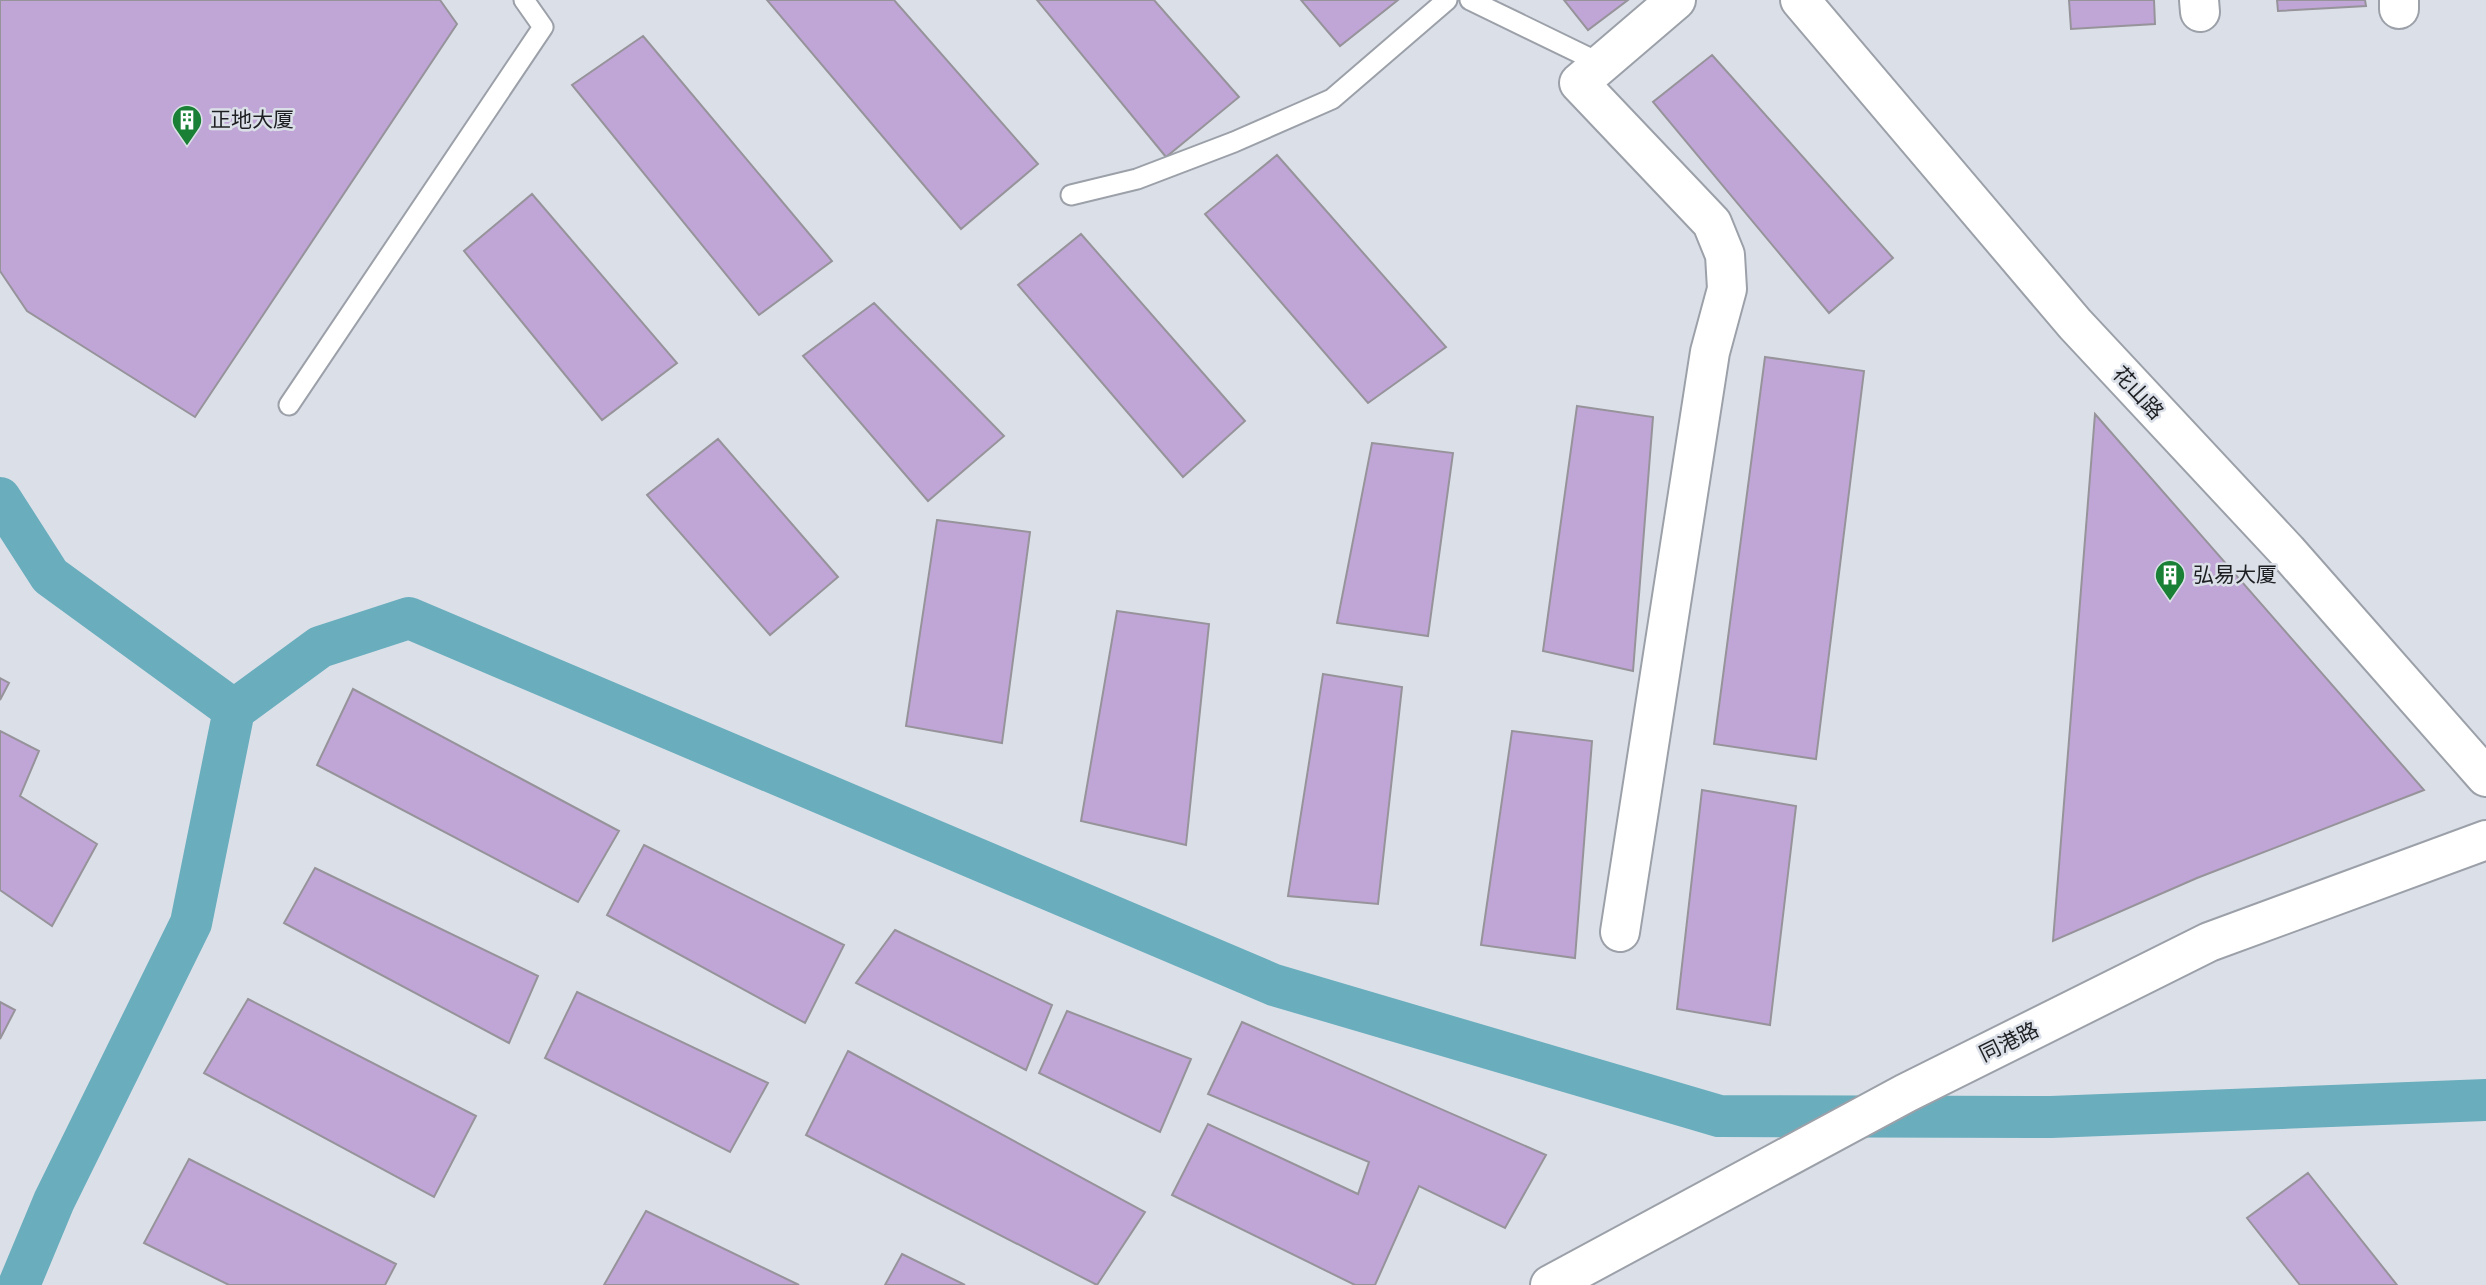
<svg xmlns="http://www.w3.org/2000/svg" width="2486" height="1285" font-family="'Fira Sans Condensed','Noto Sans SC',sans-serif">
  <style>
    .lines { fill: none; stroke-linecap: round; stroke-linejoin: round }
    .canal { stroke: #6aadbd; stroke-width: 42 }
    .building { fill: #bfa6d6; stroke: #97939b; stroke-width: 2 }
    .service-casing { stroke: #9ca1a9; stroke-width: 23 }
    .minor-casing { stroke: #9ca1a9; stroke-width: 42 }
    .tertiary-casing { stroke: #9ca1a9; stroke-width: 42 }
    .service { stroke: #fff; stroke-width: 19 }
    .minor { stroke: #fff; stroke-width: 38 }
    .tertiary { stroke: #fff; stroke-width: 38 }
    .labels { text-anchor: middle; dominant-baseline: central; stroke-width: 5; stroke-linejoin: round; paint-order: stroke }
    .poi-label { font-size: 21px; fill: #1d1f22; stroke: #dbe0e8; text-anchor: start }
    .street-label { font-size: 21px; fill: #1d1f22; stroke: #dbe0e8 }
  </style>
  <rect width="100%" height="100%" fill="#dbe0e8"/>
  <g class="lines">
    <path class="canal" d="M0,498L50,576L234,710
      M19,1285L54,1201L191,923L234,710L320,647L409,618L1274,985L1719,1116L2051,1117L2486,1100"/>
  </g>
  <path class="building" d="M0,0H440L457,24L195,417L27,311L0,271Z
    M767,0H894L1038,164L961,229Z
    M1037,0H1154L1239,97L1166,157Z
    M1301,0H1398L1340,46Z
    M1564,0H1628L1588,30Z
    M2069,0H2154L2155,24L2071,29Z
    M2277,0H2365L2366,6L2278,11Z
    M643,36L832,261L759,315L572,85Z
    M1712,55L1893,258L1829,313L1653,102Z
    M1277,155L1446,347L1368,403L1205,214Z
    M532,194L677,363L602,420L464,251Z
    M1081,234L1245,421L1183,477L1018,285Z
    M874,303L1004,436L928,501L803,356Z
    M1765,357L1864,371L1816,759L1714,744Z
    M1577,406L1653,417L1633,671L1543,651Z
    M2095,414L2424,790L2197,878L2053,941Z
    M718,439L838,577L770,635L647,495Z
    M1372,443L1453,453L1428,636L1337,623Z
    M937,520L1030,532L1002,743L906,726Z
    M1117,611L1209,624L1186,845L1081,821Z
    M1323,674L1402,687L1378,904L1288,896Z
    M0,678L9,683L0,700Z
    M353,689L619,831L578,902L317,765Z
    M0,731L39,751L20,796L97,844L52,926L0,890Z
    M1512,731L1592,741L1575,958L1481,945Z
    M1702,790L1796,806L1770,1025L1677,1009Z
    M644,845L844,945L805,1023L607,915Z
    M315,868L538,976L509,1043L284,923Z
    M895,930L1052,1005L1026,1070L856,983Z
    M577,992L768,1083L730,1152L545,1058Z
    M248,999L476,1116L434,1197L204,1073Z
    M0,1002L15,1010L0,1039Z
    M1067,1011L1191,1059L1160,1132L1039,1073Z
    M1242,1022L1546,1155L1505,1228L1419,1186L1375,1285H1355L1172,1195L1208,1124L1358,1194L1369,1162L1208,1094Z
    M848,1051L1145,1212L1097,1285L806,1135Z
    M189,1159L396,1264L385,1285H229L144,1243Z
    M2308,1173L2397,1285H2300L2247,1218Z
    M646,1211L799,1285H604Z
    M902,1254L965,1285H885Z"/>
  <g class="lines">
    <g class="service-casing">
      <path id="service" d="M1470,0L1602,64
        M1071,195L1137,179L1234,142L1332,99L1447,0
        M289,405L543,27L524,0"/>
    </g>
    <g class="minor-casing">
      <path id="minor" d="M1800,0L2075,324L2287,551L2486,777
        M2199,0L2200,12
        M2399,0V9
        M1620,932L1710,352L1727,289L1725,255L1712,223L1579,83L1676,0"/>
    </g>
    <g class="tertiary-casing">
      <path id="tertiary" d="M1550,1285L1906,1093L2209,942L2486,840"/>
    </g>
    <use href="#service" class="service"/>
    <use href="#minor" class="minor"/>
    <use href="#tertiary" class="tertiary"/>
  </g>
  <defs>
    <g id="building-pin" transform="scale(1.575)"><path d="M0 17L-7.5 6A9.5 9.5 0 1 1 7.5 6Z" fill="#198035" stroke="#dbe0e8"/><path d="M-4-6H4V6H1V3H-1V6H-4ZM-2.5-4.3h1.7v1.8h-1.7ZM.8-4.3h1.7v1.8H.8ZM-2.5-1h1.7V.8h-1.7ZM.8-1h1.7V.8H.8Z" fill="#fff"/></g>
  </defs>
  <g fill-rule="evenodd">
    <use href="#building-pin" x="187" y="120"/>
    <use href="#building-pin" x="2170" y="575"/>
  </g>
  <g class="labels">
    <g class="poi-label">
      <text x="210" y="120">正地大厦</text>
      <text x="2193" y="575">弘易大厦</text>
    </g>
    <g class="street-label">
      <text transform="translate(2138 393) rotate(47)">花山路</text>
      <text transform="translate(2009 1042) rotate(-26)">同港路</text>
    </g>
  </g>
</svg>
